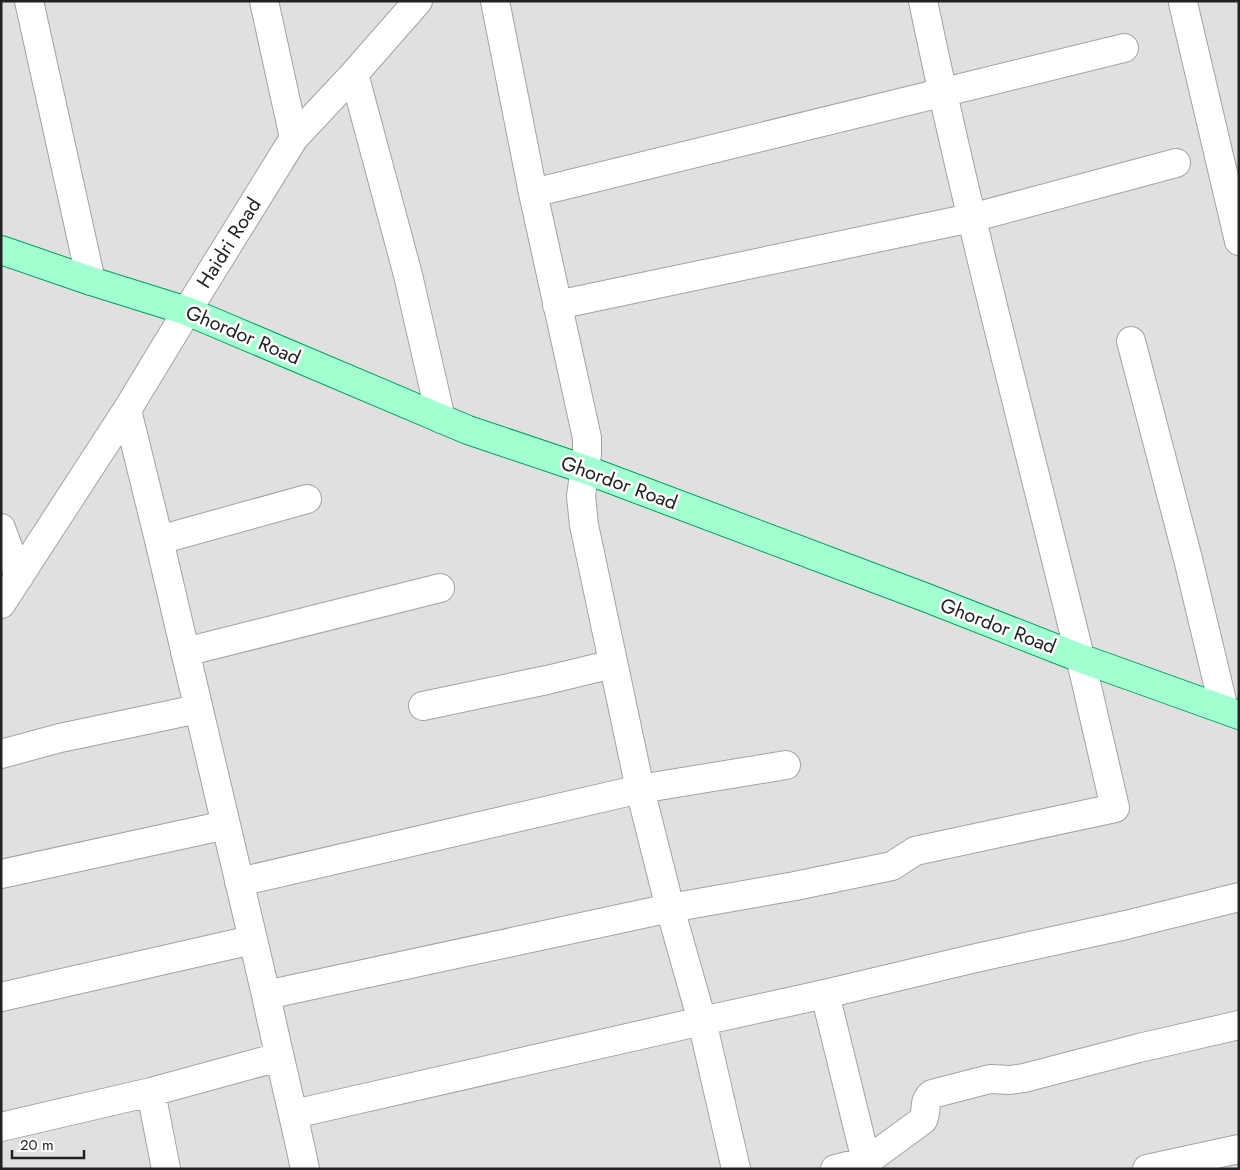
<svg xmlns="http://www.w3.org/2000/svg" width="1240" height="1170" font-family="Jost,sans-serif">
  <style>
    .residential { fill: #dfe0df }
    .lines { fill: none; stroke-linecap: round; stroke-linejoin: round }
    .minor-casing { stroke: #a3a3a3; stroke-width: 30 }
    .major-casing { stroke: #00a060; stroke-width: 30 }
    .minor { stroke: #fff; stroke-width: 28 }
    .major { stroke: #a1ffd0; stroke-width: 28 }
    .labels { text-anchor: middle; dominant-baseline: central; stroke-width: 5; stroke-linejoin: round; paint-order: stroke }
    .street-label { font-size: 20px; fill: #222; stroke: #fff }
  </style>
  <rect width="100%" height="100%" fill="#e8f3ee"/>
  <path class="residential" d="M1,1H1239V1169H1Z"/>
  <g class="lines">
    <g class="minor-casing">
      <path id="minor" d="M29,1L91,281
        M264,1L294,138
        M495,1L533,193L587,438V454L581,496L584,525L640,789L670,908L702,1021L736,1169
        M1183,3L1239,241
        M354,74L408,275L441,419
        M533,193L1124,48
        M557,305L971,218L1176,163
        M1131,341L1188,559L1224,709
        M127,410L159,540L266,995C278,1053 293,1111 305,1169
        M1,528L19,577
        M159,540L307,499
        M1,604L127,410L187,311L294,138L354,74L418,1
        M185,652L440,588
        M423,706L547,680L613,664
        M1,754L60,738L198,709
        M1,874L226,825
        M239,882L640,789L786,765
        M825,994L868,1169
        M266,995L670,908L795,886L892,866L915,851L1115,808C1103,757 1092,707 1080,657C1027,439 969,222 923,1
        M1,997L252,940
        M151,1092L166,1169
        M294,1114L702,1021L825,994L976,958L1126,925L1239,897
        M1,1127L151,1092L279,1057
        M835,1169L867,1161L923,1120C928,1109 922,1102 932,1094L990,1079L1010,1080L1024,1078L1139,1048L1239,1025
        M1147,1169L1239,1149"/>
    </g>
    <g class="major-casing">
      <path id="major" d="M1,250L91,281L187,311L468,430L584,469L927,598L1080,658L1239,715"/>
    </g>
    <use href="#minor" class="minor"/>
    <use href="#major" class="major"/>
  </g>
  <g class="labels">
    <g class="street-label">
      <text transform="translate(229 243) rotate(-58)">Haidri Road</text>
      <text transform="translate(243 335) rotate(23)">Ghordor Road</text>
      <text transform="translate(619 483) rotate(20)">Ghordor Road</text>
      <text transform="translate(998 626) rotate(21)">Ghordor Road</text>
    </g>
  </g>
  <rect width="1240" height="1170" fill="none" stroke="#222222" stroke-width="5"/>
  <path d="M12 1150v8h72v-8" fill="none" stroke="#222222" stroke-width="2.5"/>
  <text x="20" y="1150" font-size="15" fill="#222222" stroke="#ffffff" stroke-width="4" paint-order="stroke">20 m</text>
</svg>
